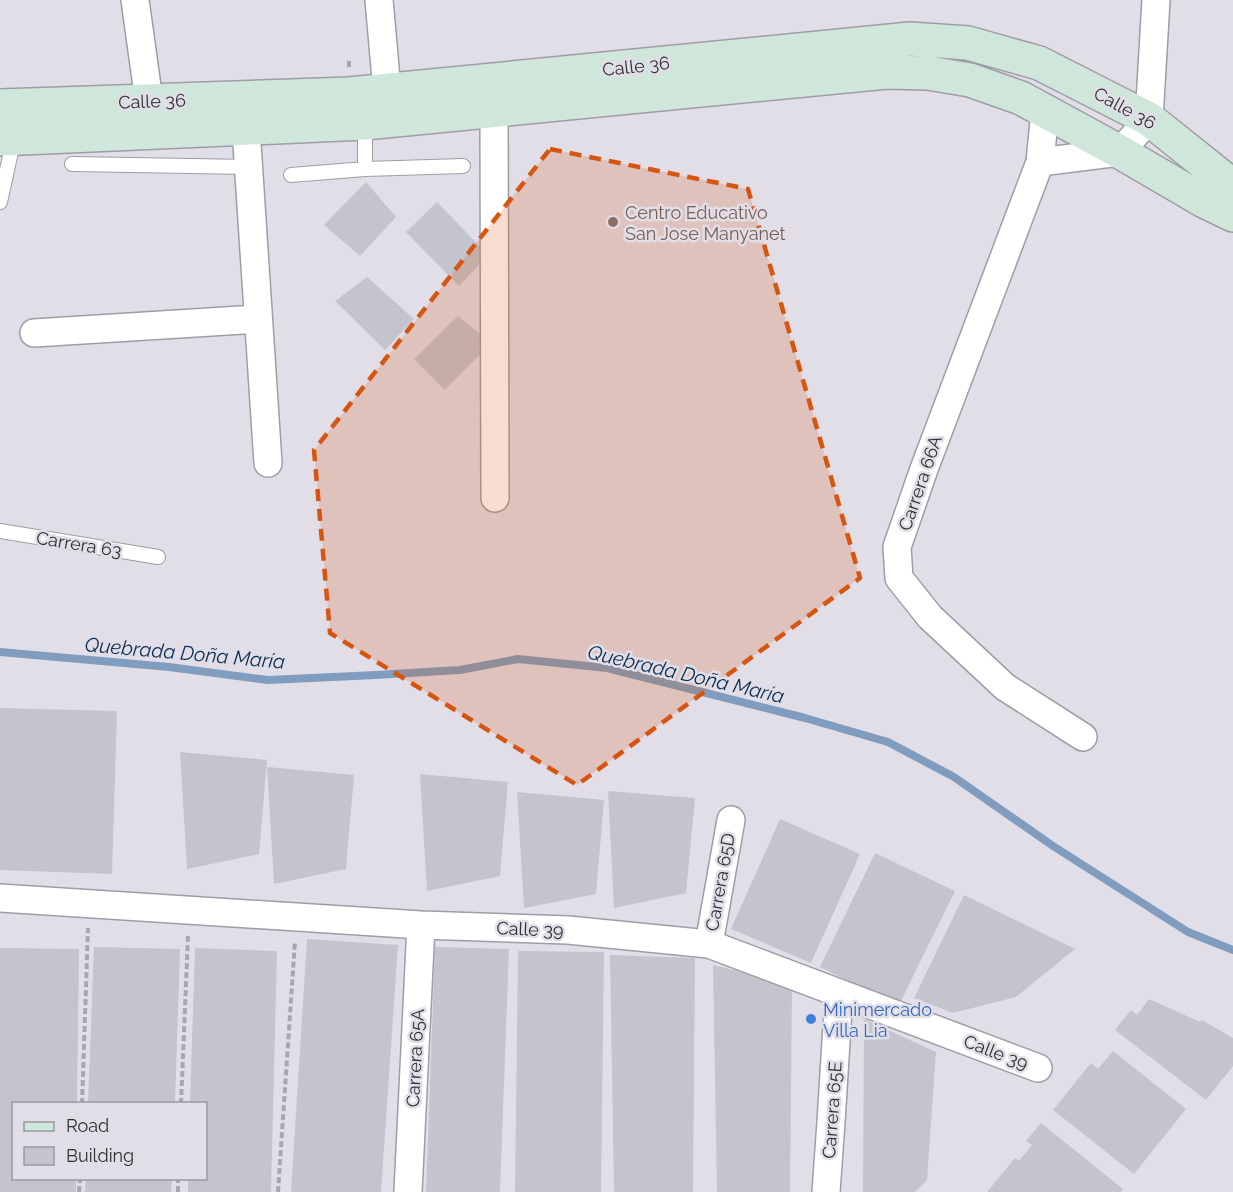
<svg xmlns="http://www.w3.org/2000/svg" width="1233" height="1192" font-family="Raleway,sans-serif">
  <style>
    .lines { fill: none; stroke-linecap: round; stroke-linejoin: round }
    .stream { stroke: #809dbf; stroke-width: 8 }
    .building { fill: #c3c4ce }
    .lane-casing { stroke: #a09ca5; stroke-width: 16 }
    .street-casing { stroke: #a09ca5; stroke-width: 30 }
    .secondary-casing { stroke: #a09ca5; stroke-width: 36 }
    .path { stroke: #a9a6ae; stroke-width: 4; stroke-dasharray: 6 3; stroke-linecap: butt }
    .lane { stroke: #fff; stroke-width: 14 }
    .street { stroke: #fff; stroke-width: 27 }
    .secondary { stroke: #cfe7da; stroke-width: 33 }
    .marked { fill: #d65510; fill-opacity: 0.2; stroke: #d65510; stroke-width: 4.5; stroke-dasharray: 12 8; stroke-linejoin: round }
    .education-dot { fill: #8d6e63; stroke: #e2dee8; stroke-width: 2 }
    .shop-dot { fill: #3f7fe0; stroke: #e2dee8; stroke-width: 2 }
    .labels { text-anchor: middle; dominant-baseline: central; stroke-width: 5; stroke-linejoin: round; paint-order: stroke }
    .street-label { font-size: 18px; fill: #313033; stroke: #e2dee8 }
    .education-label { font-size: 18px; fill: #785e54; stroke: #e2dee8; text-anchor: start }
    .shop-label { font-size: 18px; fill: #366cbe; stroke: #e2dee8; text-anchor: start }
    .water-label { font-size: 20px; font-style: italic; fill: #0a3054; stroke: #e2dee8 }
  </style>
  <rect width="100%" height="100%" fill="#e2dee8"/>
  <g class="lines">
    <path class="stream" d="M0,652L169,667L268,680L376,675L460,670L518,659L607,668L805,718L888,742L954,777L1053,846L1188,932L1233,950"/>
  </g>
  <path class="building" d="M366,182L396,217L360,256L324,225Z
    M437,202L488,255L459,286L406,232Z
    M367,277L414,319L385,350L335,301Z
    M458,316L491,343L445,390L414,359Z
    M0,708L117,711L112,874L0,870Z
    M180,752L267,760L259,854L187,869Z
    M267,767L354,775L346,869L274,884Z
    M420,774L508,782L500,876L427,891Z
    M608,791L695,798L686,893L614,908Z
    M517,792L604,800L596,894L524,908Z
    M780,819L860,854L811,963L731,929Z
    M875,853L955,891L899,1005L846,988L849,981L820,967Z
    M964,895L1075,949L1016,997L953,1013L914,998Z
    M307,939L398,945L381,1192H291Z
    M94,947L180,949L175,1104H88Z
    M435,947L509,949L500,1192H426Z
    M0,948L79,949L77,1104H14V1178H76V1192H0Z
    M195,948L277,951L271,1192H188V1178H206V1104H190Z
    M518,951L604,952L601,1192H515Z
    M610,955L695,958L693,1192H614Z
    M713,965L792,984L790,1192H717Z
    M1149,999L1200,1022L1202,1020L1233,1038V1066L1206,1100L1115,1030L1131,1010L1137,1015Z
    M864,1019L936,1052L927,1180L915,1192H863Z
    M1113,1051L1186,1109L1134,1174L1053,1110L1091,1063L1098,1069Z
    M1041,1123L1123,1189L1121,1192H987L1015,1158L1019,1161L1032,1145L1026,1141Z
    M86,1178H172L171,1192H85Z"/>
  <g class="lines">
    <g class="lane-casing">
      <path id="lane" d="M72,164L249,167
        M365,169V123
        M291,175L365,169L463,166
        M0,202L14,138
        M0,531L158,557"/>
    </g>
    <g class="street-casing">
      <path id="street" d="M135,0L149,101
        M379,0L387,90
        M494,111L495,498
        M1045,111L1040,162L924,469L897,547L899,578L930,617L1005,687L1083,737
        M246,129L268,463
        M1040,162L1120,152L1149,119L1156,0
        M34,333L258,319
        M0,898L421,925L568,930L709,944L1038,1068
        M709,944L731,820
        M408,1192L421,925
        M826,1192L831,1122L839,993"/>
    </g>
    <g class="secondary-casing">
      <path id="secondary" d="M0,106L349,94L910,39L968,43L1039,63L1149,119L1233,186
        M0,139L365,123L887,72L928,73L970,80L1021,98L1120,152L1204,201L1233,215"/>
    </g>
    <path class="path" d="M349,67V58
      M82,1104L88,928
      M181,1104L188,936
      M79,1192L80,1178
      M178,1192V1178
      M278,1192L295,941"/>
    <use href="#lane" class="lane"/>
    <use href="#street" class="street"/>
    <use href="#secondary" class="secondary"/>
  </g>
  <path class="marked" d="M550,149L748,189L860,578L577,785L330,633L314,450Z"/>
  <circle class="education-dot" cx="613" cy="222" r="6"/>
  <circle class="shop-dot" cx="811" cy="1019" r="6"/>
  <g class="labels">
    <g class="street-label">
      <text transform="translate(636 66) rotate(-6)">Calle 36</text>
      <text transform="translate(152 101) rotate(-2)">Calle 36</text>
      <text transform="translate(1125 108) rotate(29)">Calle 36</text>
      <text transform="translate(920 483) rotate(-71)">Carrera 66A</text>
      <text transform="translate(79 544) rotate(9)">Carrera 63</text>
      <text transform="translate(720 882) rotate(-80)">Carrera 65D</text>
      <text transform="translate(530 929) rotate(2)">Calle 39</text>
      <text transform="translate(996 1052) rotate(21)">Calle 39</text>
      <text transform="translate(415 1058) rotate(-87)">Carrera 65A</text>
      <text transform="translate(832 1110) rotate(-86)">Carrera 65E</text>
    </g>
    <g class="education-label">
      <text x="625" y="212">Centro Educativo<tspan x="625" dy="21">San Jose Manyanet</tspan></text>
    </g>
    <g class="shop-label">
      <text x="823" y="1009">Minimercado<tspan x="823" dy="21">Villa Lia</tspan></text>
    </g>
    <g class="water-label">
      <text transform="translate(185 653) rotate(5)">Quebrada Doña María</text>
      <text transform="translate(686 674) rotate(13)">Quebrada Doña María</text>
    </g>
  </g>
  <rect x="12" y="1102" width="195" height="78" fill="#e2dee8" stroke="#9b98a0" stroke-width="1.5"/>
  <rect x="24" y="1122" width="30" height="9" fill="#cfe7da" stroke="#9b98a0" stroke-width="1.5"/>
  <text x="66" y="1132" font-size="18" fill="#313033">Road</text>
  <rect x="24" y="1147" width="30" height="18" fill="#c3c4ce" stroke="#9b98a0" stroke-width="1.5"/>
  <text x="66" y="1162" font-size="18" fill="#313033">Building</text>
</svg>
